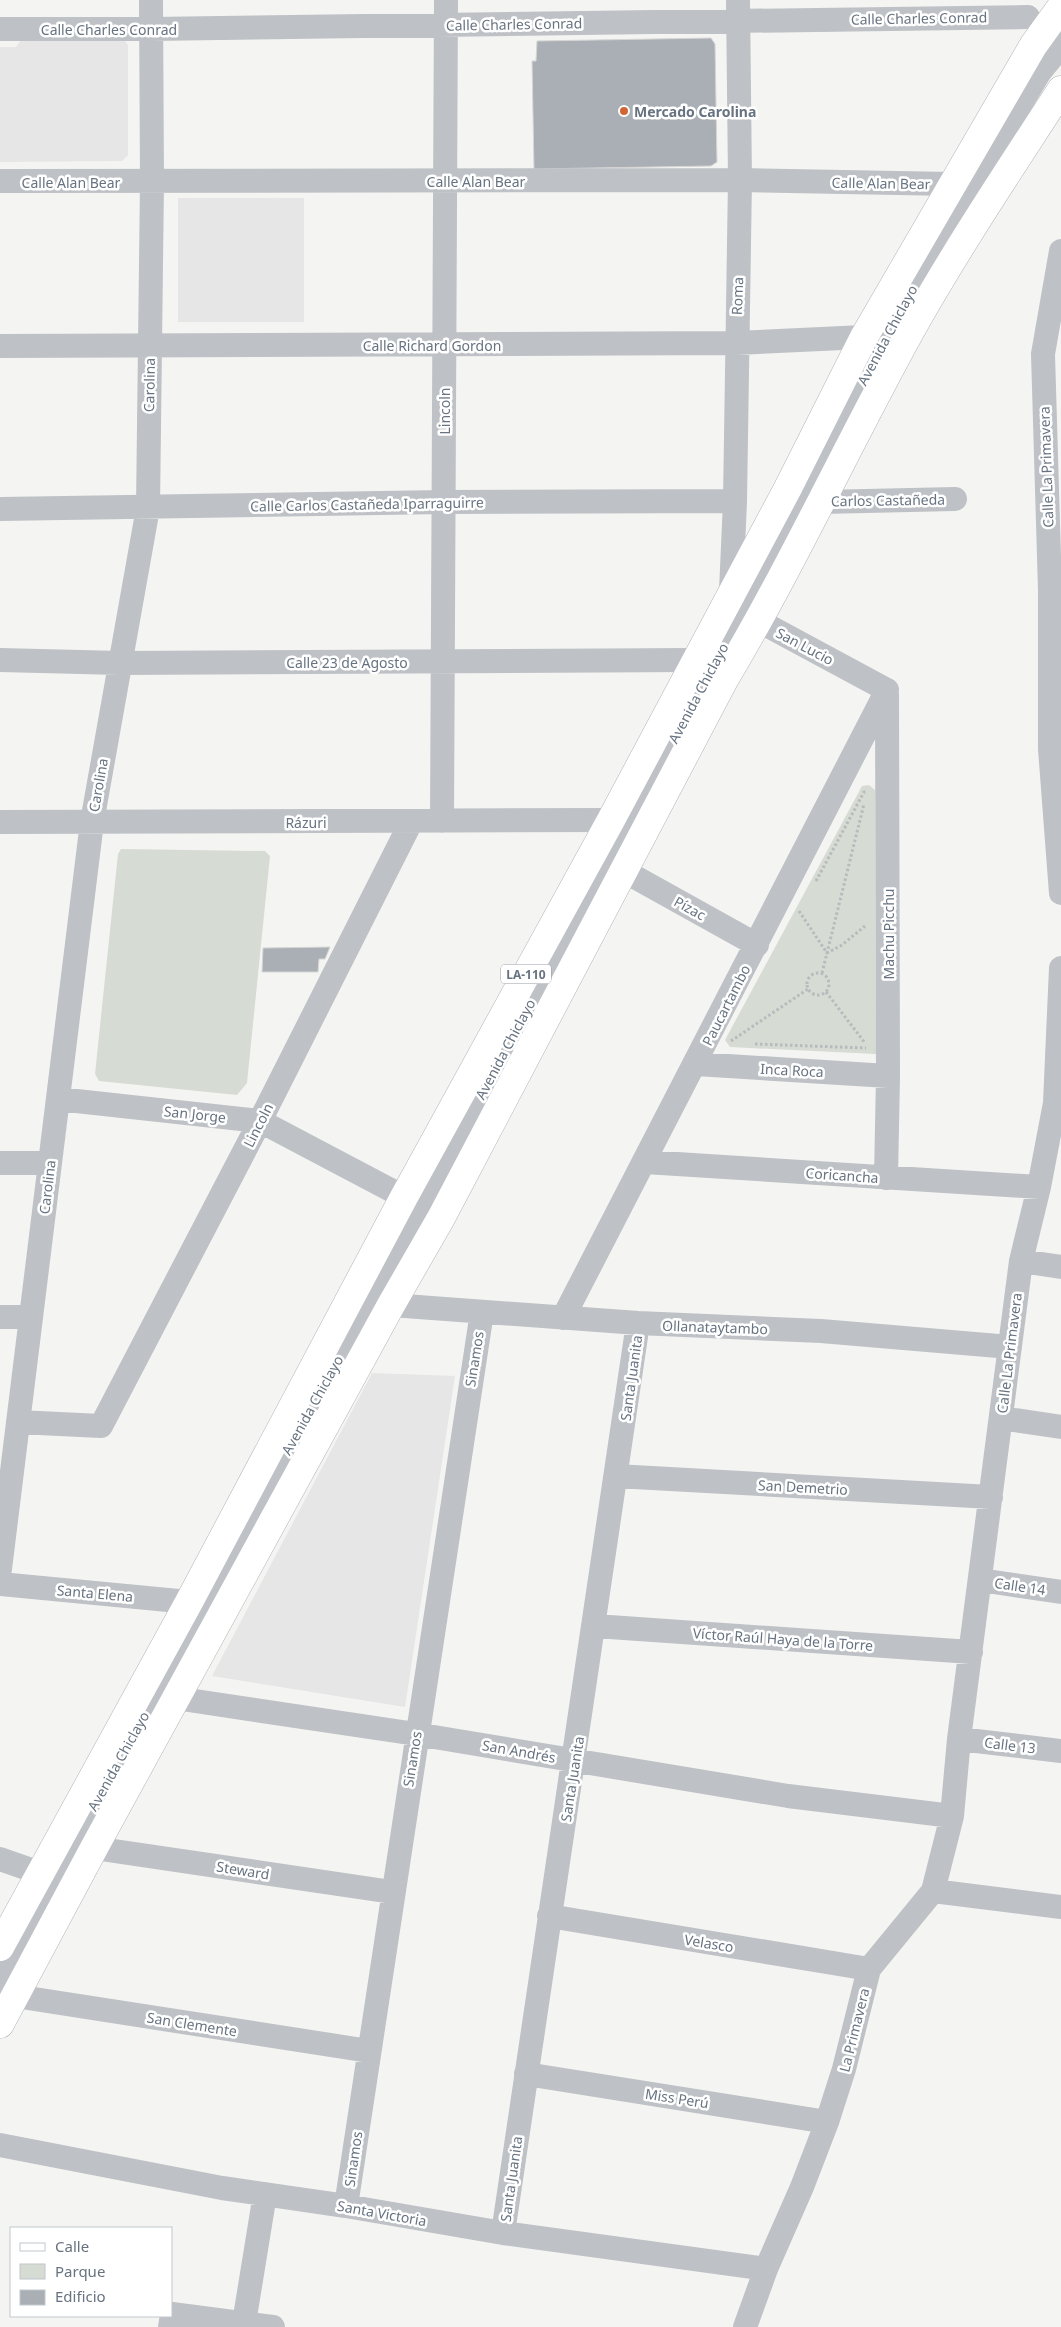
<svg xmlns="http://www.w3.org/2000/svg" width="1061" height="2327" font-family="'Noto Sans',sans-serif">
  <style>
    .built { fill: #e5e6e5 }
    .green { fill: #d6dbd3 }
    .building { fill: #aaafb5; stroke: #d6d6d4 }
    .lines { fill: none; stroke-linecap: round; stroke-linejoin: round }
    .primary-casing { stroke: #b2b5b9; stroke-width: 29 }
    .path { stroke: #b8babd; stroke-width: 3; stroke-dasharray: 2.5 2.5; stroke-linecap: butt }
    .minor { stroke: #bec1c5; stroke-width: 24 }
    .tertiary { stroke: #bec1c5; stroke-width: 28 }
    .primary { stroke: #fff; stroke-width: 28 }
    .poi-dot { fill: #d26535; stroke: #fff; stroke-width: 2 }
    .labels { text-anchor: middle; dominant-baseline: central; stroke-width: 5; stroke-linejoin: round; paint-order: stroke }
    .shield { fill: #fff; stroke: #959da6; stroke-width: 1 }
    .shield-label { font-size: 12px; font-weight: bold; fill: #677380 }
    .street-label { font-size: 14px; fill: #677380; stroke: #fff }
    .poi-label { font-size: 14px; font-weight: bold; fill: #677380; stroke: #fff; text-anchor: start }
  </style>
  <rect width="100%" height="100%" fill="#f4f5f2"/>
  <path class="built" d="M124,39L128,45V155L122,161L0,162V47H16L21,40Z
    M178,198H304V322H178Z
    M372,1373L455,1376L405,1707L212,1676Z"/>
  <path class="green" d="M869,785L875,790L876,1054L730,1047L725,1040L862,786Z
    M121,849L265,851L270,856L247,1083L237,1095L99,1081L95,1074L118,854Z"/>
  <path class="building" d="M711,38L715,44L717,162L711,166L534,169L532,61H536L537,41Z
    M330,947L325,959H319L318,972H262L263,948Z"/>
  <g class="lines">
    <g class="primary-casing">
      <path id="primary" d="M0,1947L189,1602L404,1197L611,820L788,488L864,337L1033,46L1061,7
        M0,2024L94,1848L391,1305L441,1218L724,680C792,566 847,446 911,330C957,248 1010,169 1061,90"/>
    </g>
    <path class="path" d="M816,881L864,792H866
      M799,911L827,953L842,945L865,926
      M822,973L864,804
      M807 984a11 11 0 1 1 22 0a11 11 0 1 1-22 0Z
      M826,992L865,1043
      M731,1041L808,989
      M755,1044L866,1048"/>
    <path class="minor" d="M738,0L740,180L735,501L731,591L759,621L887,690
      M0,29H151L1028,17
      M0,181L740,180L952,184
      M1061,251L1043,354L1050,590V749L1061,893
      M0,346L736,343L864,337
      M821,502L955,499
      M0,509L444,502L735,501
      M0,660L120,663L694,660
      M442,821L446,0
      M0,822L611,820
      M624,871L757,945
      M696,1064L888,1076
      M58,1099L260,1121L404,1197
      M645,1162L1039,1187
      M0,1163H50
      M886,1178L888,1076L887,695
      M1021,1261L1061,1267
      M391,1305L638,1323L821,1331L1010,1347
      M0,1317H31
      M563,1318L887,690
      M1001,1418L1061,1427
      M18,1422L101,1426L260,1121L411,822
      M616,1476L991,1497
      M0,1569L92,822L148,508L152,182L151,0
      M980,1580L1061,1592
      M0,1584L189,1602
      M595,1626L971,1652
      M175,1698L416,1734L788,1796L952,1816
      M959,1739L1061,1751
      M94,1848L392,1892
      M0,1859L40,1873
      M933,1891L1061,1907
      M549,1916L869,1969
      M15,1996L369,2051
      M526,2074L827,2122
      M0,2145L222,2188L346,2206L503,2233L766,2269
      M346,2206L482,1312
      M503,2233L638,1323
      M244,2323L265,2194
      M170,2327L172,2314L273,2327
      M745,2327L766,2269L802,2187L827,2122L844,2069L869,1969L933,1891L952,1816L959,1739L1021,1261L1039,1187L1055,1103L1061,968"/>
    <path class="tertiary" d="M0,1982L745,605L945,226L1038,71L1061,43"/>
    <use href="#primary" class="primary"/>
  </g>
  <circle class="poi-dot" cx="624" cy="111" r="5"/>
  <g class="labels">
    <rect class="shield" x="501" y="964.5" width="50" height="19" rx="4"/>
    <g class="shield-label">
      <text x="526" y="974">LA-110</text>
    </g>
    <g class="street-label">
      <text transform="translate(919 18) rotate(-1)">Calle Charles Conrad</text>
      <text transform="translate(514 24) rotate(-1)">Calle Charles Conrad</text>
      <text x="109" y="29">Calle Charles Conrad</text>
      <text x="476" y="181">Calle Alan Bear</text>
      <text x="71" y="182">Calle Alan Bear</text>
      <text transform="translate(881 183) rotate(1)">Calle Alan Bear</text>
      <text transform="translate(737 296) rotate(-88)">Roma</text>
      <text transform="translate(887 335) rotate(-62)">Avenida Chiclayo</text>
      <text x="432" y="345">Calle Richard Gordon</text>
      <text transform="translate(149 385) rotate(-89)">Carolina</text>
      <text transform="translate(444 411) rotate(-90)">Lincoln</text>
      <text transform="translate(1046 467) rotate(-92)">Calle La Primavera</text>
      <text transform="translate(888 500) rotate(-1)">Carlos Castañeda</text>
      <text transform="translate(367 504) rotate(-1)">Calle Carlos Castañeda Iparraguirre</text>
      <text transform="translate(805 646) rotate(28)">San Lucio</text>
      <text x="347" y="662">Calle 23 de Agosto</text>
      <text transform="translate(698 693) rotate(-62)">Avenida Chiclayo</text>
      <text transform="translate(98 785) rotate(-80)">Carolina</text>
      <text x="306" y="822">Rázuri</text>
      <text transform="translate(690 908) rotate(29)">Pízac</text>
      <text transform="translate(888 934) rotate(-90)">Machu Picchu</text>
      <text transform="translate(726 1005) rotate(-63)">Paucartambo</text>
      <text transform="translate(505 1049) rotate(-62)">Avenida Chiclayo</text>
      <text transform="translate(792 1070) rotate(3)">Inca Roca</text>
      <text transform="translate(195 1114) rotate(6)">San Jorge</text>
      <text transform="translate(258 1125) rotate(-63)">Lincoln</text>
      <text transform="translate(842 1175) rotate(4)">Coricancha</text>
      <text transform="translate(47 1187) rotate(-83)">Carolina</text>
      <text transform="translate(715 1327) rotate(2)">Ollanataytambo</text>
      <text transform="translate(1009 1353) rotate(-83)">Calle La Primavera</text>
      <text transform="translate(474 1359) rotate(-81)">Sinamos</text>
      <text transform="translate(631 1378) rotate(-82)">Santa Juanita</text>
      <text transform="translate(312 1405) rotate(-61)">Avenida Chiclayo</text>
      <text transform="translate(803 1487) rotate(3)">San Demetrio</text>
      <text transform="translate(1020 1586) rotate(8)">Calle 14</text>
      <text transform="translate(95 1593) rotate(5)">Santa Elena</text>
      <text transform="translate(783 1639) rotate(4)">Víctor Raúl Haya de la Torre</text>
      <text transform="translate(1010 1745) rotate(7)">Calle 13</text>
      <text transform="translate(519 1751) rotate(10)">San Andrés</text>
      <text transform="translate(412 1759) rotate(-81)">Sinamos</text>
      <text transform="translate(118 1761) rotate(-61)">Avenida Chiclayo</text>
      <text transform="translate(572 1779) rotate(-81)">Santa Juanita</text>
      <text transform="translate(243 1870) rotate(9)">Steward</text>
      <text transform="translate(709 1943) rotate(9)">Velasco</text>
      <text transform="translate(192 2024) rotate(9)">San Clemente</text>
      <text transform="translate(854 2030) rotate(-76)">La Primavera</text>
      <text transform="translate(677 2098) rotate(9)">Miss Perú</text>
      <text transform="translate(353 2159) rotate(-82)">Sinamos</text>
      <text transform="translate(511 2179) rotate(-82)">Santa Juanita</text>
      <text transform="translate(382 2213) rotate(10)">Santa Victoria</text>
    </g>
    <g class="poi-label">
      <text x="634" y="111">Mercado Carolina</text>
    </g>
  </g>
  <rect x="10" y="2227" width="162" height="90" fill="#ffffff" stroke="#c2c7cc"/>
  <rect x="20" y="2243" width="25" height="8" fill="#ffffff" stroke="#c2c7cc"/>
  <text x="55" y="2252" font-size="15" fill="#677380">Calle</text>
  <rect x="20" y="2264" width="25" height="15" fill="#d6dbd3" stroke="#c2c7cc"/>
  <text x="55" y="2277" font-size="15" fill="#677380">Parque</text>
  <rect x="20" y="2290" width="25" height="15" fill="#aaafb5" stroke="#c2c7cc"/>
  <text x="55" y="2302" font-size="15" fill="#677380">Edificio</text>
</svg>
